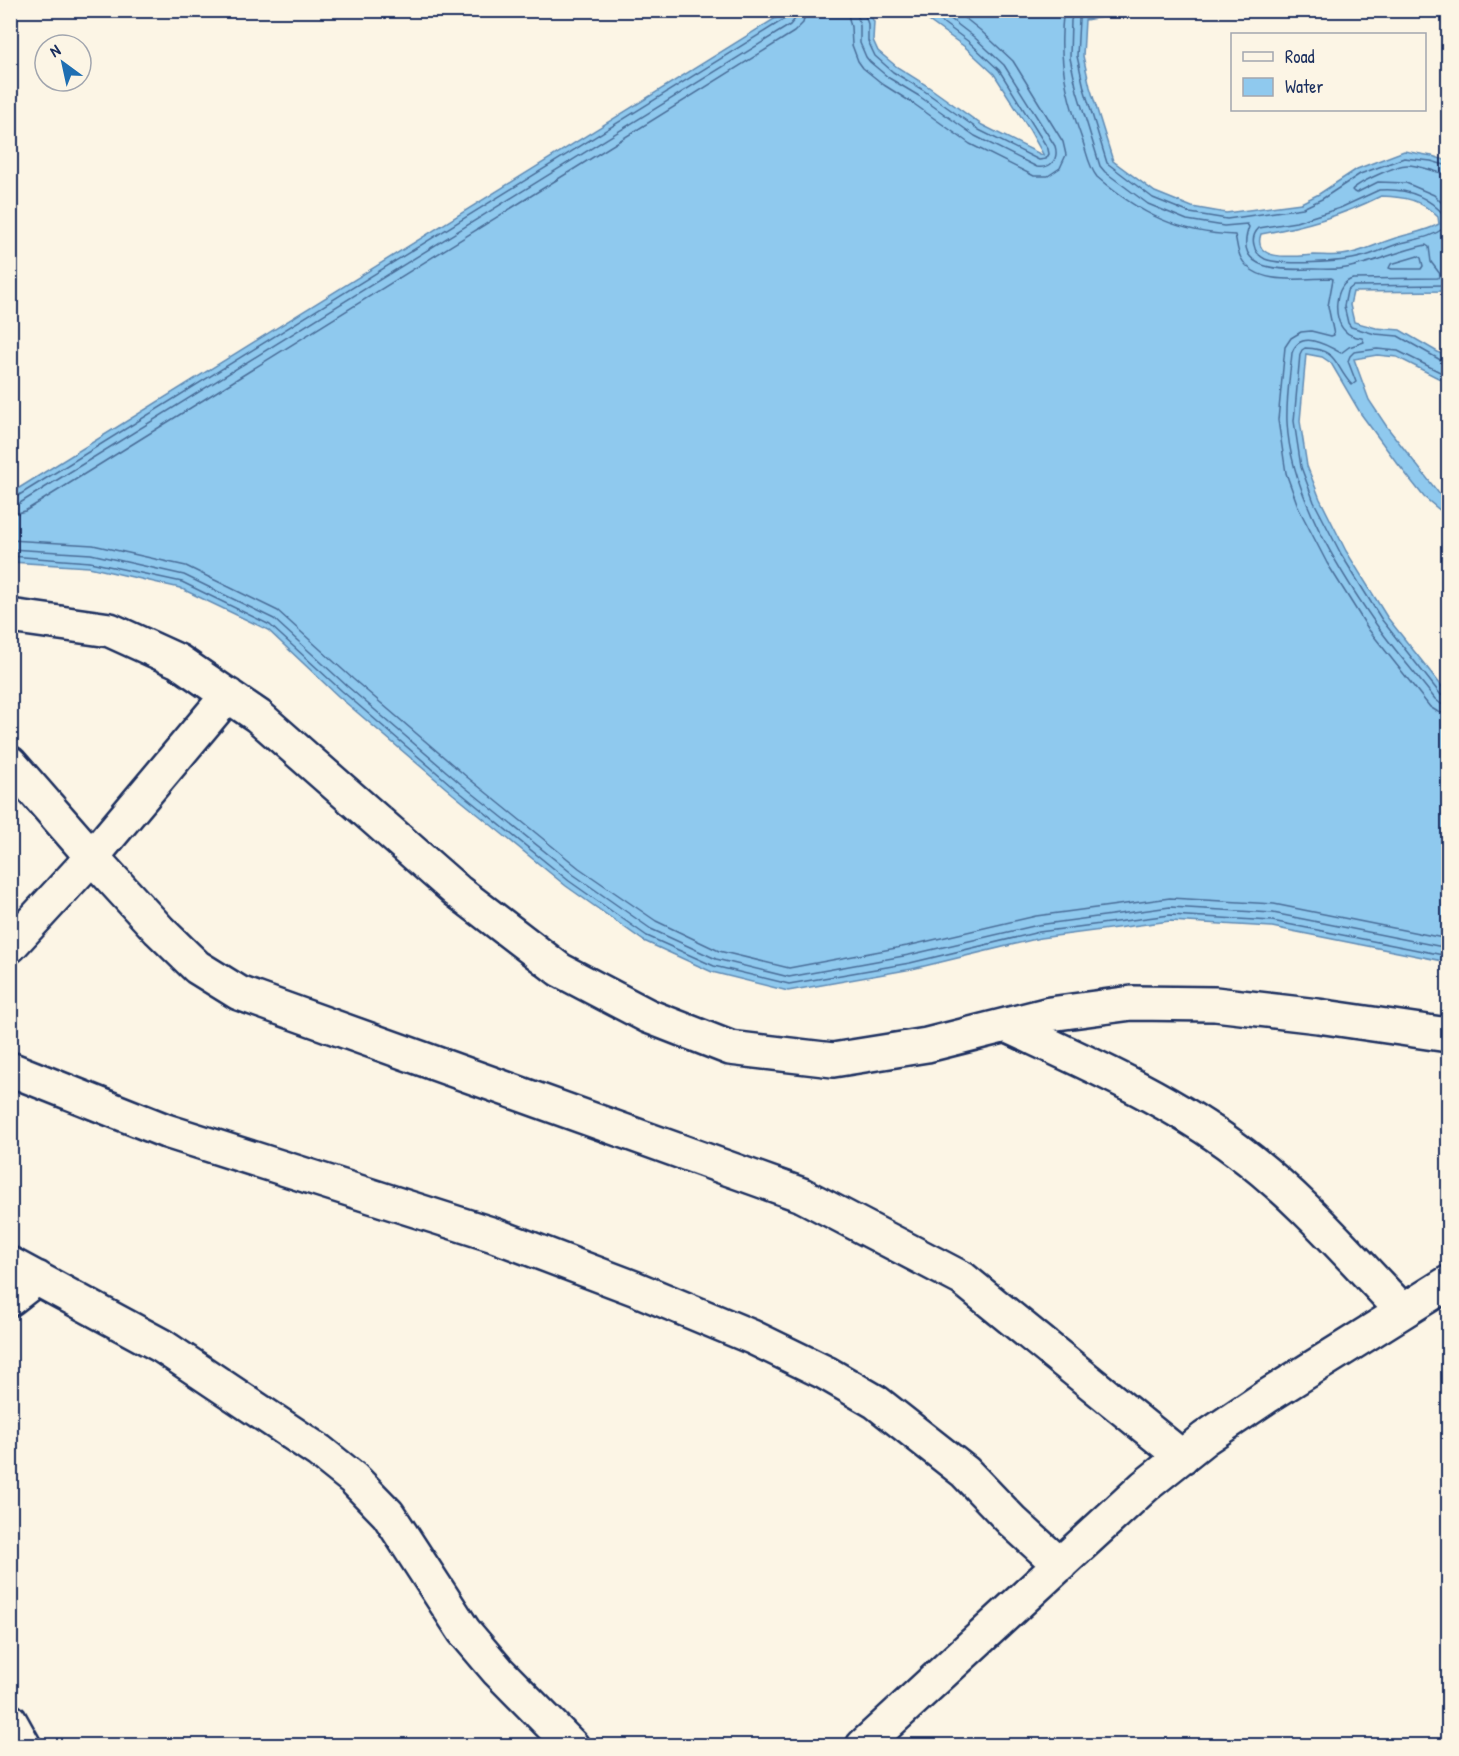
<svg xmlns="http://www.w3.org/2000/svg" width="1459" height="1756" font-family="'Patrick Hand',sans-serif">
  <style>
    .water { fill: #8fc9ee; stroke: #618bb4; stroke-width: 1.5; fill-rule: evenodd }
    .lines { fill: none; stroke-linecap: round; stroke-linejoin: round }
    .shore { stroke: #496d98; stroke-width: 1.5 }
    .minor-casing { stroke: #1b2f5e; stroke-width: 38 }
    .minor { stroke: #fcf5e5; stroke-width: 33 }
  </style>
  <rect width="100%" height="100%" fill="#fcf5e5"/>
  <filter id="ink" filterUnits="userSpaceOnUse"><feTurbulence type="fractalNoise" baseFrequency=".0167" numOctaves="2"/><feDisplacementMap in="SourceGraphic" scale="12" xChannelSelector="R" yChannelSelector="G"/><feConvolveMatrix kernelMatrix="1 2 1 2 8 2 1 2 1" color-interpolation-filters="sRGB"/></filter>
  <g filter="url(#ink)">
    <path class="water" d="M787,11H868L874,22L873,40L878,51L897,67L926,85L982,125L1044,156L1029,129L994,74L965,47L915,11H1139L1085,20L1083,56L1090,87L1113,161L1155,192L1192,207L1226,213L1301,203L1319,194L1357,169L1404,151L1432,156L1448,161V244L1443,245V257L1448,265V291L1353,292L1350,305L1354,322L1376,328L1400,330L1448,358V383L1397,357L1377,355L1354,359L1369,400L1387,427L1444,500L1448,503V517L1424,497L1394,459L1361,414L1331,363L1322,357L1306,354L1300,421L1307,466L1320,499L1346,551L1387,617L1448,694V962L1272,927L1170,921L1040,938L912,969L788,991L712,972L644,941L566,886L453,794L338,696L268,630L180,588L89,567L11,562V493ZM1381,196C1405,197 1420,199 1438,217L1439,224C1426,231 1413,233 1399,237C1380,242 1362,253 1342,255C1332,256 1323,255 1314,255C1298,256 1251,263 1261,234C1305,226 1341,216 1381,196Z"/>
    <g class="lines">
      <path class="shore" d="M847,10L851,27L852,45L858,61L863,68L884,85L914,104L970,144L1034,176H1048L1060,168L1066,155L1063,142L1013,61L980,30L955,10
        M856,10L860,26V43L866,57L870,62L889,78L919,96L975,136L1037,167C1051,169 1059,159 1055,146L1004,65L974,37L939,10
        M863,10L868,24V41L875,56L893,72L923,90L979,130L1039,160L1046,159L1049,154L1048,149L999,70L969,42L926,10
        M1065,10C1062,18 1062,25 1062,33C1060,72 1070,106 1083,142C1087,154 1089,167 1097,177C1140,214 1178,233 1235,235C1237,242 1237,251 1241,258C1256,287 1304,278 1331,278L1333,279L1328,306L1334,335L1331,336L1311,331L1301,332L1291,338L1285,347L1278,420L1286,473L1299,509L1327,563L1369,630L1430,707L1438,712L1448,714
        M1076,10L1071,20L1070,58L1077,91L1100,166L1105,172L1148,204L1187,220L1224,226L1247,224L1249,227C1232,273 1285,270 1313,269C1324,269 1335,270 1346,268C1373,263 1398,251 1426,245L1429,247L1431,262L1440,274L1438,278L1353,279C1334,283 1332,319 1345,331C1349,336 1356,337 1362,338L1364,342L1349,347L1341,353C1327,345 1300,329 1292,353C1290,375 1286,399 1287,422C1290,491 1337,568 1376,624C1394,650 1416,674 1435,699L1441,704L1448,705
        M1104,10L1084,14L1079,19L1077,56L1084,88L1107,163L1153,198L1190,213L1227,219L1303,208L1322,199L1360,174L1404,158L1431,161L1448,166
        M1448,174C1435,173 1422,165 1407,165C1397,165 1359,182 1352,190L1354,192L1356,193L1378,182L1406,183L1434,195L1448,209
        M1379,190C1404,188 1427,195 1444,215V228C1431,238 1416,239 1401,243C1387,247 1375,254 1361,257C1343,262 1282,266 1265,259C1259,256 1255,251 1254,245C1252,238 1254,233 1259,228L1296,222L1340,208Z
        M1418,256L1421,258L1423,266L1421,269H1392L1389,268L1391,264Z
        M1448,285L1353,286L1347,291L1344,306L1348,323L1351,327L1375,334L1398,336L1444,362L1448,363
        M1448,376L1398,351L1377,349L1354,352L1350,356L1348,361L1356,382L1352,385C1334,366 1339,349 1305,348L1302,350L1300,354L1294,421L1301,467L1314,502L1341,554L1382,620L1441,695L1448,697
        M10,498L16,497L786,18L789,15V10
        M10,506L20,503L790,25L795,19L797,10
        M10,515L25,511L794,32L803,23L806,10
        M10,540L93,545L186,566L278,611L353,679L467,777L579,868L656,921L719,951L789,968L907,946L1036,916L1170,898L1274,904L1448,939
        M10,549L91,554L184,575L274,619L347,686L461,784L574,875L651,929L716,959L789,977L909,955L1038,925L1170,907L1273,913L1448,948
        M10,556L90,562L182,582L270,625L342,691L457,790L569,881L647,936L714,966L789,984L910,963L1039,932L1170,915L1272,921L1448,956"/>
      <g class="minor-casing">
        <path id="minor" d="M10,616L110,630L178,661L258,716L457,891L560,970L648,1016L730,1048L833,1060L927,1045L1050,1014L1132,1003L1215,1004L1318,1016L1448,1035
          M10,763L92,857L159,930L197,967L239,993L802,1195L963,1279L1182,1457
          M10,946L92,857L228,695
          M1006,1025C1085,1062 1167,1097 1237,1150C1299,1196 1350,1256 1403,1311
          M10,1069L166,1131L494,1235L634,1288L752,1337L826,1373L876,1402L965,1472L1012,1521L1060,1565
          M10,1264L162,1346L319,1451L354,1479L388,1514L464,1631L498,1671L572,1746
          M10,1299L37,1278
          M10,1721L24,1746
          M863,1746L1145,1486L1205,1438L1266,1397L1448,1283"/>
      </g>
      <use href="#minor" class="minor"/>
    </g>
  </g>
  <rect width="1459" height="1756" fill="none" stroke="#fcf5e5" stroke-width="36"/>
  <rect x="18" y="18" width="1423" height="1720" fill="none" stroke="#1b2f5e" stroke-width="2" filter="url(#ink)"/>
  <rect x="1231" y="33" width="195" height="78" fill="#fcf5e5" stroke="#a2a6af" stroke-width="1.5"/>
  <rect x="1243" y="52" width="30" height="9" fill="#fcf5e5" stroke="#a2a6af" stroke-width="1.5"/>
  <text x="1285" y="63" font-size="18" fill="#1b2f5e">Road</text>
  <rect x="1243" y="78" width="30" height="18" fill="#8fc9ee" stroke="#a2a6af" stroke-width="1.5"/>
  <text x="1285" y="93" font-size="18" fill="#1b2f5e">Water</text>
  <g transform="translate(63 63) rotate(327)"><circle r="28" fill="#fcf5e5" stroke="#a2a6af" stroke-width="1.5"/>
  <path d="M0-4.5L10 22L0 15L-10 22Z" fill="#1f6fb2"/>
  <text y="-9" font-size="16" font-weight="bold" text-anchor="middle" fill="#1b2f5e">N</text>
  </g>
</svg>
